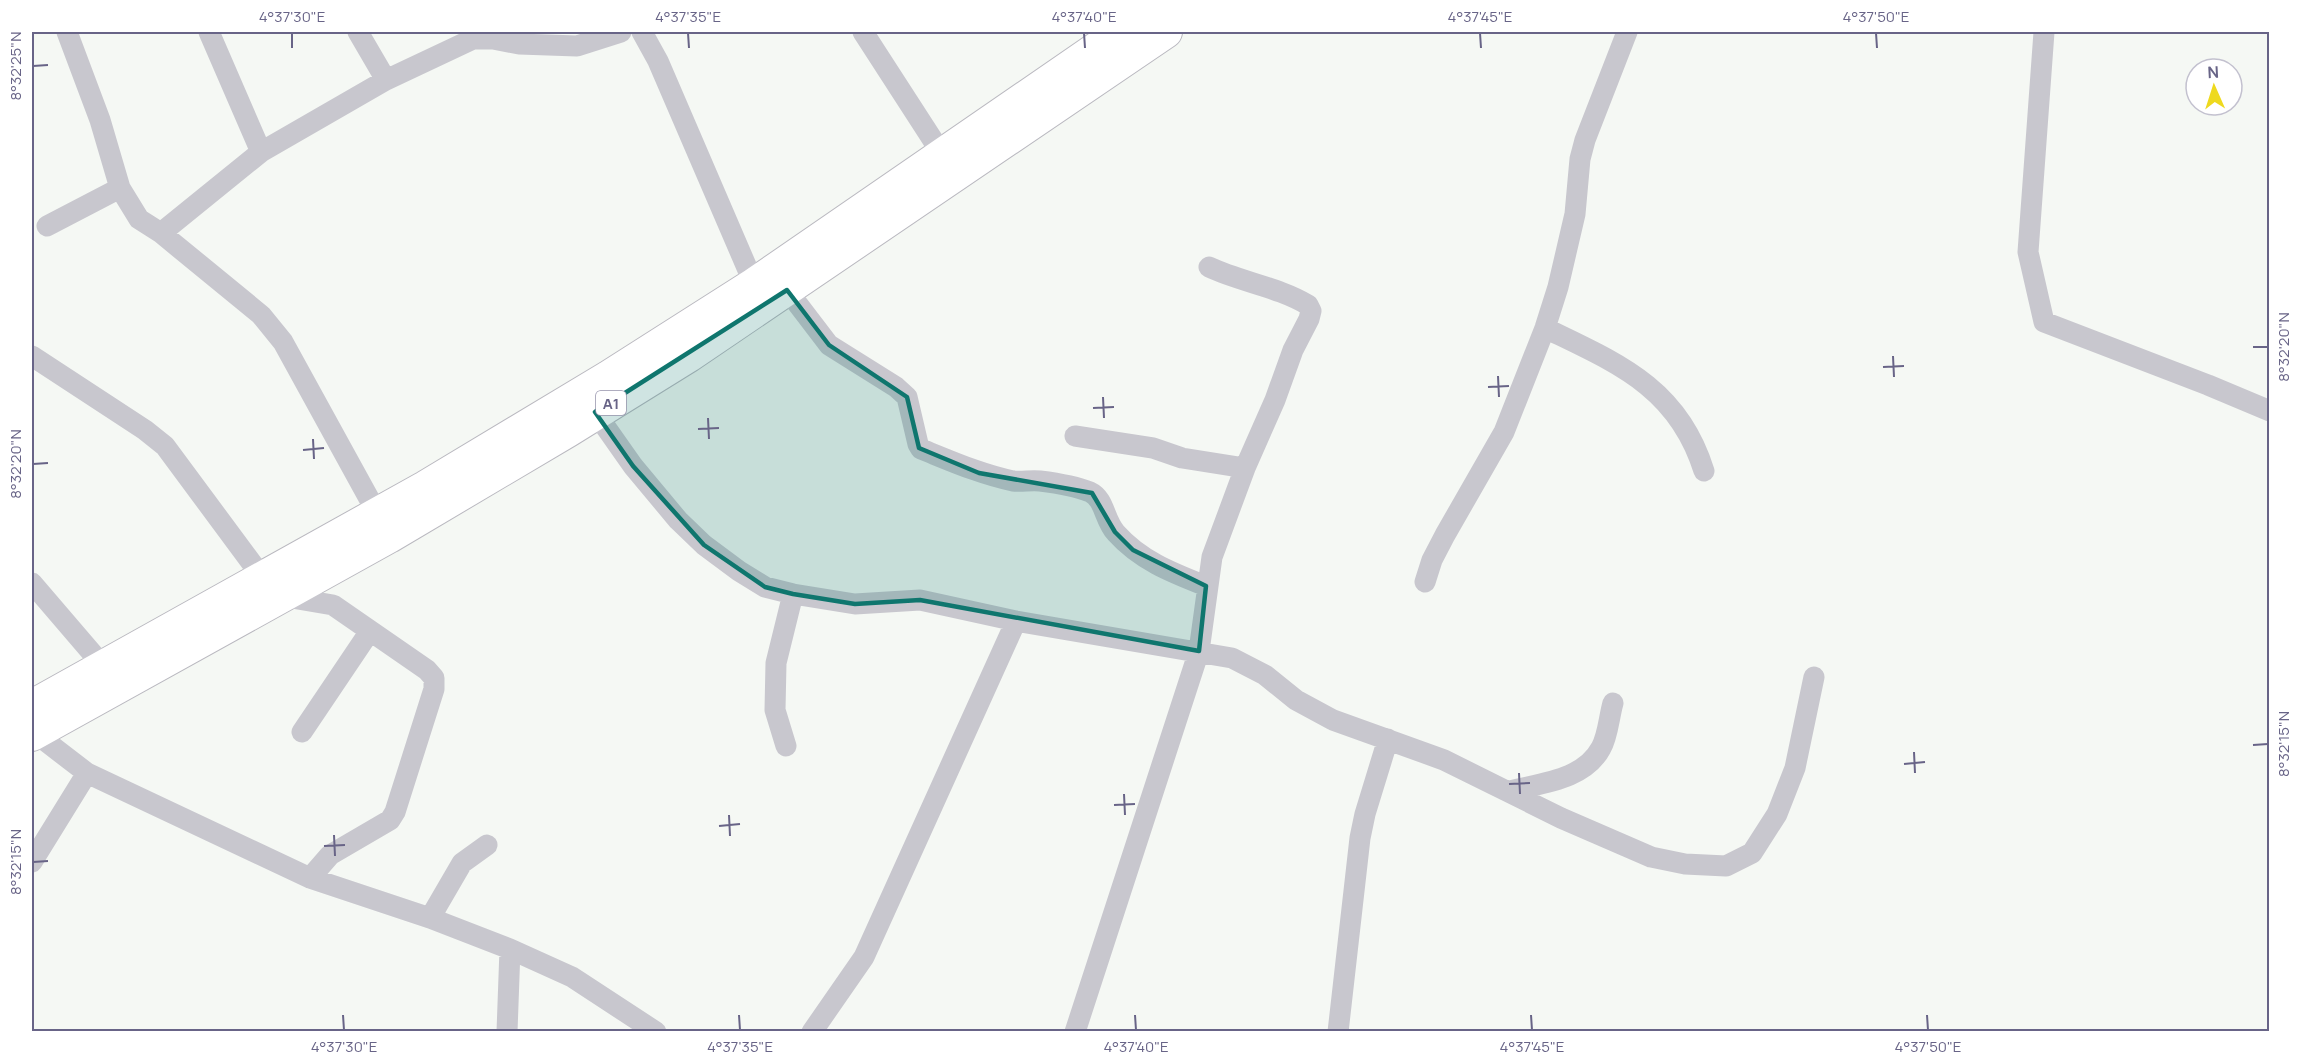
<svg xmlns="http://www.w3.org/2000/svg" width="2301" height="1063" font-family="Manrope,sans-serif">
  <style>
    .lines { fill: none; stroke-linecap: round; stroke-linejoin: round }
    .highway-casing { stroke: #bab9c0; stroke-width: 34 }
    .minor { stroke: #c8c7ce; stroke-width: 21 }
    .highway { stroke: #fff; stroke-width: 32 }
    .marked { fill: #0f766e; fill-opacity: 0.2; stroke: #0f766e; stroke-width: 4.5; stroke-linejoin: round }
    .ticks { fill: none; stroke: #686487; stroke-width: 2 }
    .labels { text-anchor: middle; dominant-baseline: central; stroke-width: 6; stroke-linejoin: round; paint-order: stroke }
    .shield { fill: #fff; stroke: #9592ab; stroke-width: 1.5 }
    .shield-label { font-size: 15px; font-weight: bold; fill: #686487 }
    .neatline { fill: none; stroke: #686487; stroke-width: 2 }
    .ticks-label { font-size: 15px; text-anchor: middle; fill: #686487 }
  </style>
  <rect width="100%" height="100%" fill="#f5f8f4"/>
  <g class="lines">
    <g class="highway-casing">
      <path id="highway" d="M32,706L425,487L608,377L754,284L1120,32
        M32,735L389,537L568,431L689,356L1166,32"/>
    </g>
    <path class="minor" d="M67,32L100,120L120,188L139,219L161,233L261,315L283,342L377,513
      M209,32L261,152
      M358,32L386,80
      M642,32L658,61L754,284
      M863,32L949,165
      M2044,32L2028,252L2044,322L2208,385L2270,411
      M47,226L120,188
      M161,233L261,152L386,80L473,39H493L519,44L577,46L621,32
      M787,290L829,345L896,387L907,397L918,444L921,449C951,461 980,474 1013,481C1022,482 1031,480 1040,481C1056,483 1075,486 1090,492C1105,499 1104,520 1116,533C1141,561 1173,573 1206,586
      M1545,328C1617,363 1678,387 1704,471
      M32,356L145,430L165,446L262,577
      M595,412L633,466L678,520L704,545L739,571L765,587L793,594L855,604L920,600L1016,621L1232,658L1265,675L1296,700L1333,720L1444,760L1561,818L1651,857L1685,864L1726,866L1752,853L1777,814L1795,768L1814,677
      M1075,436L1153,448L1182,458L1245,468
      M1425,582L1432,560L1445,535L1504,432L1545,328L1558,287L1575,214L1580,159L1585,140L1627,32
      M32,583L104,667
      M280,596L333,605L427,670L434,678V689L395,812L390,820L330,855L310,878
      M302,732L370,631
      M35,733L87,773L310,878L430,918L510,949L572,977L656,1032
      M786,746L775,710L776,663L793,594
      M1510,791C1541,783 1584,780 1601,748C1608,736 1609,717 1613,703
      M32,862L87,773
      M430,918L462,863L487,845
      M507,1032L510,949
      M812,1032L864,957L1016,621
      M1075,1032L1199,651L1212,557L1245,468L1275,400L1293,350L1309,319L1311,311L1308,305C1278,287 1241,282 1209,267
      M1338,1032L1360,838L1365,814L1388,739"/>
    <use href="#highway" class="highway"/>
  </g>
  <path class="marked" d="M787,290L829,345L907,397L919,448L979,473L1092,493L1115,532L1133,550L1206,586L1199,651L920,600L855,604L793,594L765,587L704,545L633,466L595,412Z"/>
  <path class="ticks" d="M292,33V48M688,33L689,48M1084,33L1085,48M1480,33L1481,48M1876,33L1877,48M33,66L48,65M2253,347H2268M1893,356L1894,377M1883,367L1904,366M1498,376L1499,397M1488,387L1509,386M1103,397L1104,418M1093,408L1114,407M708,418L709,439M698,429L719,428M313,439L314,459M303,450L324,448M33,464L48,463M2253,745L2268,744M1914,752L1915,773M1904,764L1925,762M1519,773L1520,794M1509,784L1530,783M1124,794L1125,815M1114,805L1135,804M729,815L730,836M719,826L740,824M334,835L335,856M324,846L345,845M33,862L48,861M343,1015L344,1030M739,1015L740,1030M1135,1015L1136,1030M1531,1015L1532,1030M1927,1015L1928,1030"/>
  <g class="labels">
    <rect class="shield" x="596" y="391" width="30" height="24" rx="4.5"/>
    <g class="shield-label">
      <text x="611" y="403">A1</text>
    </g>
  </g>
  <rect width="2301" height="1063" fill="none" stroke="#ffffff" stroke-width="66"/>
  <g transform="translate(2214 87) rotate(357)"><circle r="28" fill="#ffffff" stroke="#c3c1cf" stroke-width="1.5"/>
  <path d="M0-4.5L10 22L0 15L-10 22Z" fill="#eed91e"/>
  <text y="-9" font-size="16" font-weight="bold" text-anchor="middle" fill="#686487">N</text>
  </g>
  <rect x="33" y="33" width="2235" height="997" class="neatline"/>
  <g class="ticks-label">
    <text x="292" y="22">4°37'30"E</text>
    <text x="688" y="22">4°37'35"E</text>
    <text x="1084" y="22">4°37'40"E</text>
    <text x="1480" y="22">4°37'45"E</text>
    <text x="1876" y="22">4°37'50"E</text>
    <text transform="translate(16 66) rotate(-90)" y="5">8°32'25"N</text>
    <text transform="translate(2284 347) rotate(-90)" y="5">8°32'20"N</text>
    <text transform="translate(16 464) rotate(-90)" y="5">8°32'20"N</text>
    <text transform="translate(2284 744) rotate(-90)" y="5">8°32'15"N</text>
    <text transform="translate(16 862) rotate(-90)" y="5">8°32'15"N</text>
    <text x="344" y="1052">4°37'30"E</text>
    <text x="740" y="1052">4°37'35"E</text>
    <text x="1136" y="1052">4°37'40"E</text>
    <text x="1532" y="1052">4°37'45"E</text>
    <text x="1928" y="1052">4°37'50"E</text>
  </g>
</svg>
